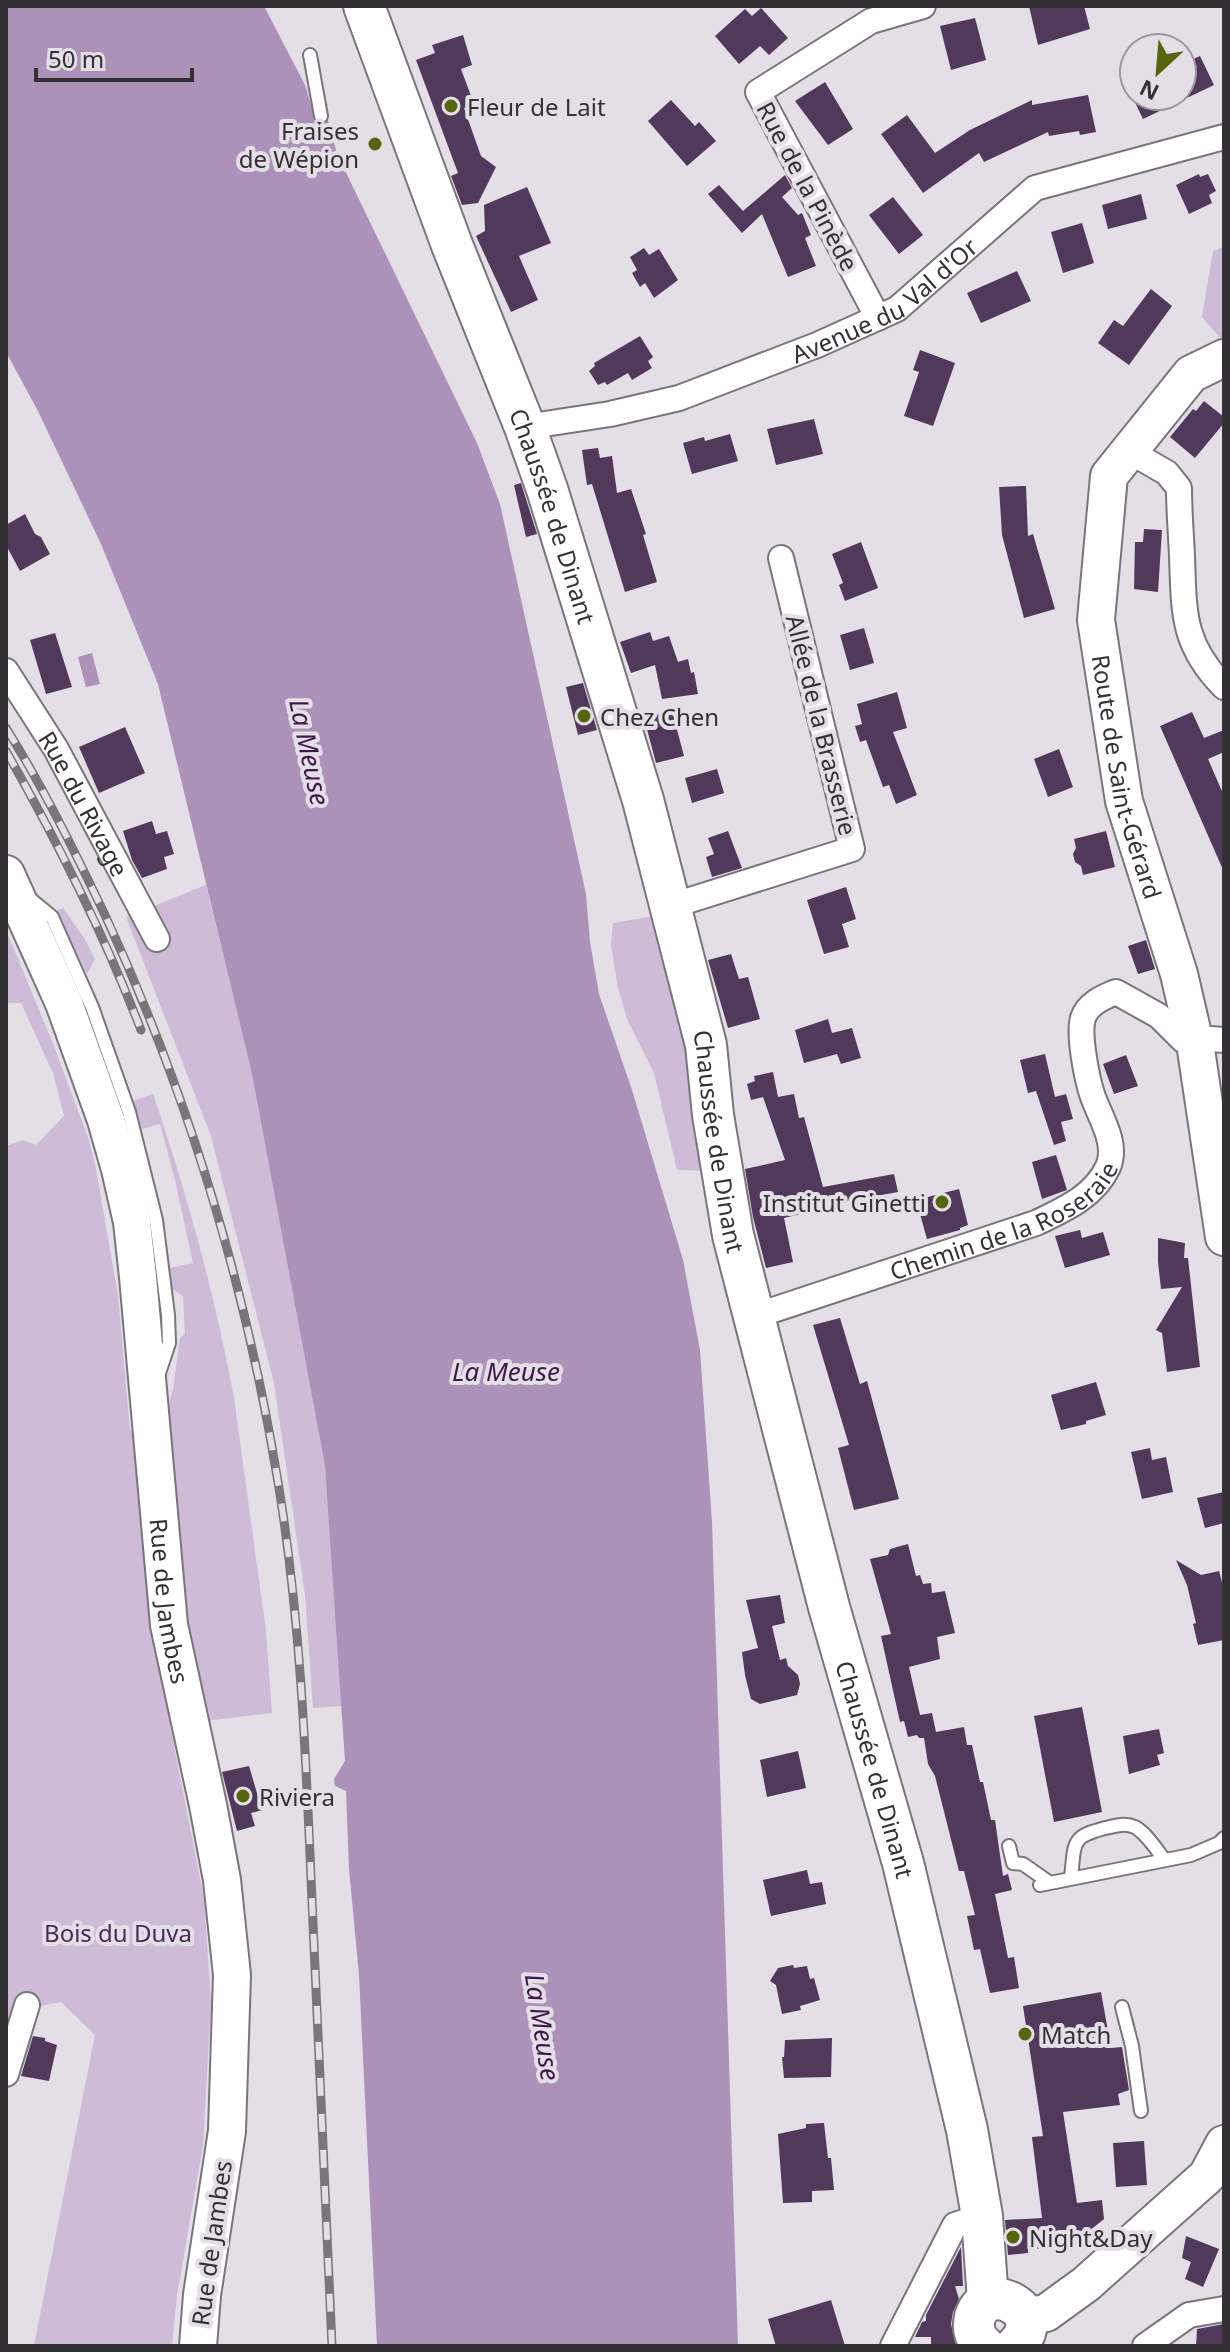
<svg xmlns="http://www.w3.org/2000/svg" width="1230" height="2352" font-family="'Noto Sans',sans-serif">
  <style>
    .green { fill: #cebbd7 }
    .water { fill: #ac91b8 }
    .building { fill: #51395b }
    .lines { fill: none; stroke-linecap: round; stroke-linejoin: round }
    .lane-casing { stroke: #7a747c; stroke-width: 16 }
    .street-casing { stroke: #7a747c; stroke-width: 28 }
    .secondary-casing { stroke: #7a747c; stroke-width: 40 }
    .primary-casing { stroke: #7a747c; stroke-width: 44 }
    .lane { stroke: #fff; stroke-width: 12 }
    .street { stroke: #fff; stroke-width: 24 }
    .secondary { stroke: #fff; stroke-width: 36 }
    .primary { stroke: #fff; stroke-width: 40 }
    .rail-casing { stroke: #79757a; stroke-width: 9 }
    .rail { stroke: #e4dee7; stroke-width: 6; stroke-dasharray: 18; stroke-linecap: butt }
    .poi-dot { fill: #56660f; stroke: #e4dee7; stroke-width: 3 }
    .labels { text-anchor: middle; dominant-baseline: central; stroke-width: 8; stroke-linejoin: round; paint-order: stroke }
    .poi-label { font-size: 24px; fill: #333134; stroke: #e4dee7; text-anchor: start }
    .street-label { font-size: 24px; fill: #333134; stroke: #e4dee7 }
    .park-label { font-size: 24px; fill: #4c295b; stroke: #e4dee7 }
    .water-label { font-size: 26px; font-style: italic; fill: #3d194a; stroke: #e4dee7 }
  </style>
  <rect width="100%" height="100%" fill="#e4dee7"/>
  <path class="green" d="M1224,247V339L1222,340L1202,317L1213,251Z
    M206,885L252,1074L325,1466L343,1706L313,1708L305,1595L274,1383L211,1136L126,917Z
    M63,908L84,938L95,959L87,974L57,910Z
    M654,916L689,1057L708,1171L677,1170L654,1073L627,1019L618,988L611,945L613,923Z
    M6,930L52,1041L89,1140L96,1169L118,1295L130,1431L165,1416L173,1390L180,1338L185,1334L183,1296L171,1288L169,1268L193,1263L175,1180L160,1124L142,1129L133,1101L153,1094C187,1194 215,1295 234,1398L266,1631L272,1713L170,1725L204,1899L211,2002L203,2146L177,2295L172,2346H34L95,2035L61,2002L30,2008L6,2066V1146L23,1140L36,1145L64,1116L53,1073L21,1003H6Z"/>
  <path class="water" d="M6,6H264L305,85L315,118L328,120L337,154L477,443L500,504L586,894L590,942L599,994L632,1090L683,1260L700,1350L712,1522L738,2346H377L359,1975L349,1869L346,1791L335,1786L334,1779L345,1761L325,1466L252,1074L158,684L101,544L38,411L6,352Z
    M92,653L100,684L86,687L78,657Z"/>
  <path class="building" d="M1029,6H1084L1090,29L1038,45Z
    M761,8L788,38L769,55L760,46L739,64L715,36L745,9L752,16Z
    M975,18L986,60L951,70L940,26Z
    M463,35L472,65L461,69L474,104L464,108L481,156L496,167L478,203L462,205L451,176L458,173L416,60L435,53L432,45Z
    M1200,56L1214,85L1143,119L1132,96H1182V64Z
    M825,82L853,129L828,145L795,101Z
    M1088,95L1096,132L1080,135L1079,131L1049,136L1048,132L984,162L979,153L923,193L881,134L907,115L935,153L970,130L1032,100V105Z
    M671,100L695,126L699,122L716,141L687,166L648,121Z
    M1199,174L1200,177L1208,174L1216,191L1209,195L1212,203L1189,214L1176,185Z
    M785,175L792,188L782,197L798,215L802,213L811,235L805,238L816,266L788,277L762,214L742,233L708,194L719,185L743,211Z
    M527,187L551,243L519,256L538,300L511,312L476,236L485,231L484,205Z
    M1141,194L1147,219L1108,229L1102,205Z
    M893,197L923,235L899,254L869,215Z
    M1082,223L1094,263L1063,273L1051,232Z
    M644,248L649,255L659,249L678,280L654,298L645,283L640,287L632,273L637,270L630,257Z
    M1017,271L1031,301L981,323L967,293Z
    M1151,289L1172,306L1129,365L1098,343L1114,320L1123,326Z
    M640,336L653,357L648,361L652,368L632,380L628,373L607,385L605,382L598,385L589,371L595,366L594,363Z
    M920,350L955,363L933,426L904,416L919,372L913,370Z
    M1204,401L1224,417V423L1195,458L1170,437L1193,409L1196,411Z
    M814,419L823,454L776,465L767,429Z
    M730,434L738,461L692,474L683,443L704,437L705,441Z
    M598,448L600,458L612,456L617,493L631,489L646,534L643,535L657,582L625,592L592,484L587,485L582,450Z
    M521,483L537,534L526,537L514,485Z
    M1026,486L1028,536L1033,534L1055,609L1024,618L1002,535L999,487Z
    M25,514L35,534L41,537L50,554L20,571L6,545V525Z
    M1144,529L1162,530L1158,592L1134,589L1135,542H1143Z
    M861,542L878,588L845,601L839,585L843,583L832,554Z
    M864,628L874,663L850,670L840,635Z
    M650,632L653,641L669,636L678,662L688,659L691,673L694,672L698,694L662,699L655,665L631,673L620,642Z
    M55,633L72,687L46,694L30,640Z
    M583,683L597,730L578,735L566,687Z
    M897,692L907,728L893,732L917,795L896,804L889,785L883,787L866,740L860,742L855,726L862,724L857,704Z
    M672,711L684,756L656,763L644,718Z
    M1192,712L1204,738L1224,730V752L1208,759L1224,796V872L1160,726Z
    M125,727L145,773L99,793L79,747Z
    M1059,749L1073,787L1048,797L1034,759Z
    M717,769L724,793L692,803L685,778Z
    M152,821L156,834L167,831L174,854L164,857L167,869L142,878L132,860L123,831Z
    M728,831L742,868L712,877L706,857L714,854L708,838Z
    M1106,831L1115,867L1083,875L1081,866L1075,862L1073,854L1076,848L1074,839Z
    M846,887L856,919L842,924L849,947L824,954L807,900Z
    M1146,940L1155,969L1138,974L1128,946Z
    M731,954L739,979L748,977L760,1019L728,1028L708,960Z
    M828,1019L832,1033L852,1028L861,1058L841,1064L837,1054L804,1063L795,1030Z
    M1045,1054L1055,1097L1066,1094L1073,1119L1061,1122L1066,1141L1054,1145L1036,1091L1028,1093L1020,1060Z
    M1126,1055L1138,1086L1114,1094L1103,1064Z
    M773,1072L778,1097L794,1094L799,1118L804,1117L823,1187L894,1174L898,1192L821,1206V1209L784,1218L793,1262L766,1268L753,1217L745,1169L785,1160L763,1097L751,1100L747,1084L755,1081L754,1076Z
    M1056,1155L1067,1190L1042,1199L1032,1162Z
    M959,1189L968,1225L960,1228V1230L927,1239L916,1200Z
    M1080,1230L1082,1238L1103,1232L1110,1255L1065,1268L1055,1236Z
    M1158,1238L1185,1243L1184,1258H1188L1200,1367L1167,1372L1162,1333L1156,1330L1182,1287L1161,1289L1158,1262Z
    M840,1318L860,1384L867,1381L899,1499L854,1510L838,1448L849,1445L813,1325Z
    M1096,1382L1106,1415L1086,1421V1424L1061,1430L1051,1395Z
    M1150,1448L1152,1460L1166,1457L1173,1492L1142,1499L1131,1452Z
    M1224,1492V1523L1205,1528L1197,1498Z
    M908,1544L916,1576L920,1575L923,1584L931,1583L932,1593L945,1591L955,1633L937,1637L940,1659L909,1667L920,1715L932,1713L936,1732L964,1727L967,1745H972L980,1782H983L991,1820H995L1003,1876L1008,1874L1012,1890L995,1894L1008,1958L1014,1957L1019,1988L990,1993L980,1949L974,1950L967,1916L975,1915L964,1871H959L935,1776L928,1764L924,1738H919L917,1735L908,1737L904,1721L900,1722L881,1636L891,1634L870,1559L888,1555L890,1549Z
    M1176,1560L1201,1575L1219,1571L1224,1590V1640L1198,1645L1193,1624L1196,1623L1187,1585Z
    M780,1595L785,1623L772,1626L780,1660L786,1658L788,1666L798,1675L800,1684L797,1695L760,1704L751,1699L745,1675L742,1652L758,1648L746,1600Z
    M1082,1707L1102,1812L1054,1822L1034,1716Z
    M1159,1729L1164,1753L1157,1755L1160,1765L1129,1774L1123,1736Z
    M798,1751L806,1788L767,1797L760,1760Z
    M249,1766L262,1810L251,1813L255,1826L237,1831L222,1772Z
    M807,1870L810,1884L822,1882L826,1904L771,1916L763,1880Z
    M793,1965L794,1968L807,1966L810,1979L814,1978L820,2000L800,2006L801,2010L782,2014L776,1985L770,1981L778,1968Z
    M1101,1992L1111,2048L1122,2047L1129,2090L1118,2094L1120,2105L1063,2112L1077,2203L1102,2200L1104,2219L1068,2248L1028,2249V2253L1008,2255L1005,2220L1042,2218L1032,2137L1043,2136L1023,2006Z
    M33,2036L45,2038V2041L57,2045L49,2081L21,2076Z
    M832,2038L831,2077L784,2078L782,2057H784L785,2040Z
    M824,2123L828,2158H831L834,2190L812,2191V2202L783,2203L778,2134L806,2128V2124Z
    M1144,2141L1147,2185L1116,2187L1113,2143Z
    M1186,2236L1219,2249L1203,2287L1185,2279L1191,2262L1182,2258Z
    M961,2247L963,2286H955L959,2299L953,2312L951,2324L956,2346H931V2337H915L922,2322L926,2321V2315Z
    M831,2300L845,2346H776L768,2319Z
    M1224,2324V2346H1196L1197,2329Z"/>
  <g class="lines">
    <g class="lane-casing">
      <path id="lane" d="M310,55L321,116
        M29,898L52,917L92,1007L129,1112L156,1220L168,1315L169,1343L158,1376
        M1009,1846L1013,1863L1023,1864L1050,1883
        M1071,1878C1075,1840 1071,1836 1110,1827C1119,1825 1126,1823 1135,1827C1147,1834 1156,1849 1164,1859
        M1040,1885L1191,1855L1219,1843L1224,1838
        M1122,2007L1132,2046L1141,2111"/>
    </g>
    <g class="street-casing">
      <g id="street">
        <path d="M878,318L758,92L871,21L923,6"/>
        <path id="s1" d="M525,427L610,414L679,398L817,345L897,309L1035,188L1224,137"/>
        <path d="M1129,451L1167,473L1179,488C1179,511 1181,534 1182,556C1184,613 1182,644 1224,687"/>
        <path id="s2" d="M6,671L56,749L157,939"/>
        <path d="M671,906L852,849L781,558"/>
        <path id="s3" d="M755,1316L1036,1223C1063,1210 1094,1197 1108,1167C1118,1144 1101,1119 1093,1097C1087,1080 1078,1034 1083,1018C1088,1003 1104,997 1116,992L1159,1016L1183,1040L1195,1043L1210,1039L1224,1040"/>
        <path d="M6,2074L27,2005"/>
        <path d="M893,2346L955,2225L982,2216"/>
        <path d="M1145,2346L1189,2315L1224,2309"/>
      </g>
    </g>
    <g class="secondary-casing">
      <g id="secondary">
        <path id="s4" d="M1224,358L1191,374L1109,476L1096,620L1124,801L1179,974L1195,1043L1224,1237"/>
        <path id="s5" d="M6,874L64,1003L106,1120L120,1169L132,1222L138,1277L169,1625L208,1805L222,1880L232,1975L227,2131L202,2295L198,2346"/>
        <path d="M1025,2317L1046,2313L1086,2284L1207,2176L1224,2144"/>
      </g>
    </g>
    <g class="primary-casing">
      <g id="primary">
        <path id="s6" d="M364,6L452,245L525,427L547,489L643,800L706,1045L713,1115L733,1235L829,1607L903,1863L967,2130L982,2216L988,2301"/>
        <path d="M984,2346C975,2338 972,2329 975,2317C987,2278 1051,2311 1016,2346"/>
      </g>
    </g>
    <use href="#lane" class="lane"/>
    <use href="#street" class="street"/>
    <use href="#secondary" class="secondary"/>
    <use href="#primary" class="primary"/>
    <g class="rail-casing">
      <path id="rail" d="M6,728C43,787 74,850 104,913C188,1094 246,1286 278,1482C301,1621 306,1761 312,1901C319,2049 325,2198 332,2346
        M6,751C57,841 104,934 141,1030"/>
    </g>
    <use href="#rail" class="rail"/>
  </g>
  <g class="poi-dot">
    <circle cx="451" cy="106" r="8"/>
    <circle cx="375" cy="144" r="8"/>
    <circle cx="584" cy="716" r="8"/>
    <circle cx="942" cy="1202" r="8"/>
    <circle cx="243" cy="1796" r="8"/>
    <circle cx="1025" cy="2034" r="8"/>
    <circle cx="1013" cy="2237" r="8"/>
  </g>
  <g class="labels">
    <g class="poi-label">
      <text x="467" y="106">Fleur de Lait</text>
      <text x="359" y="130" text-anchor="end">Fraises<tspan x="359" dy="28">de Wépion</tspan></text>
      <text x="600" y="716">Chez Chen</text>
      <text x="926" y="1202" text-anchor="end">Institut Ginetti</text>
      <text x="259" y="1796">Riviera</text>
      <text x="1041" y="2034">Match</text>
      <text x="1029" y="2237">Night&amp;Day</text>
    </g>
    <g class="street-label">
      <text transform="translate(808 186) rotate(62)">Rue de la Pinède</text>
      <text stroke="none"><textPath href="#s1" startOffset="386">Avenue du Val d'Or</textPath></text>
      <text stroke="none"><textPath href="#s6" startOffset="544">Chaussée de Dinant</textPath></text>
      <text transform="translate(822 725) rotate(76)">Allée de la Brasserie</text>
      <text stroke="none"><textPath href="#s4" startOffset="472">Route de Saint-Gérard</textPath></text>
      <text stroke="none"><textPath href="#s2" startOffset="154">Rue du Rivage</textPath></text>
      <text stroke="none"><textPath href="#s6" startOffset="1192">Chaussée de Dinant</textPath></text>
      <text stroke="none"><textPath href="#s3" startOffset="268">Chemin de la Roseraie</textPath></text>
      <text stroke="none"><textPath href="#s5" startOffset="752">Rue de Jambes</textPath></text>
      <text stroke="none"><textPath href="#s6" startOffset="1840">Chaussée de Dinant</textPath></text>
      <text transform="translate(211 2243) rotate(-82)">Rue de Jambes</text>
    </g>
    <g class="park-label">
      <text x="118" y="1932">Bois du Duva</text>
    </g>
    <g class="water-label">
      <text transform="translate(310 752) rotate(78)">La Meuse</text>
      <text x="506" y="1371">La Meuse</text>
      <text transform="translate(543 2027) rotate(81)">La Meuse</text>
    </g>
  </g>
  <rect width="1230" height="2352" fill="none" stroke="#333134" stroke-width="16"/>
  <g transform="translate(1158 72) rotate(206)"><circle r="38" fill="#e4dee7" stroke="#9d999f" stroke-width="2"/>
  <path d="M0-6L14 30L0 20L-14 30Z" fill="#56660f"/>
  <text y="-12" font-size="22" font-weight="bold" text-anchor="middle" fill="#333134">N</text>
  </g>
  <path d="M36 68v12h156v-12" fill="none" stroke="#333134" stroke-width="4"/>
  <text x="48" y="68" font-size="24" fill="#333134" stroke="#e4dee7" stroke-width="6" paint-order="stroke">50 m</text>
</svg>
